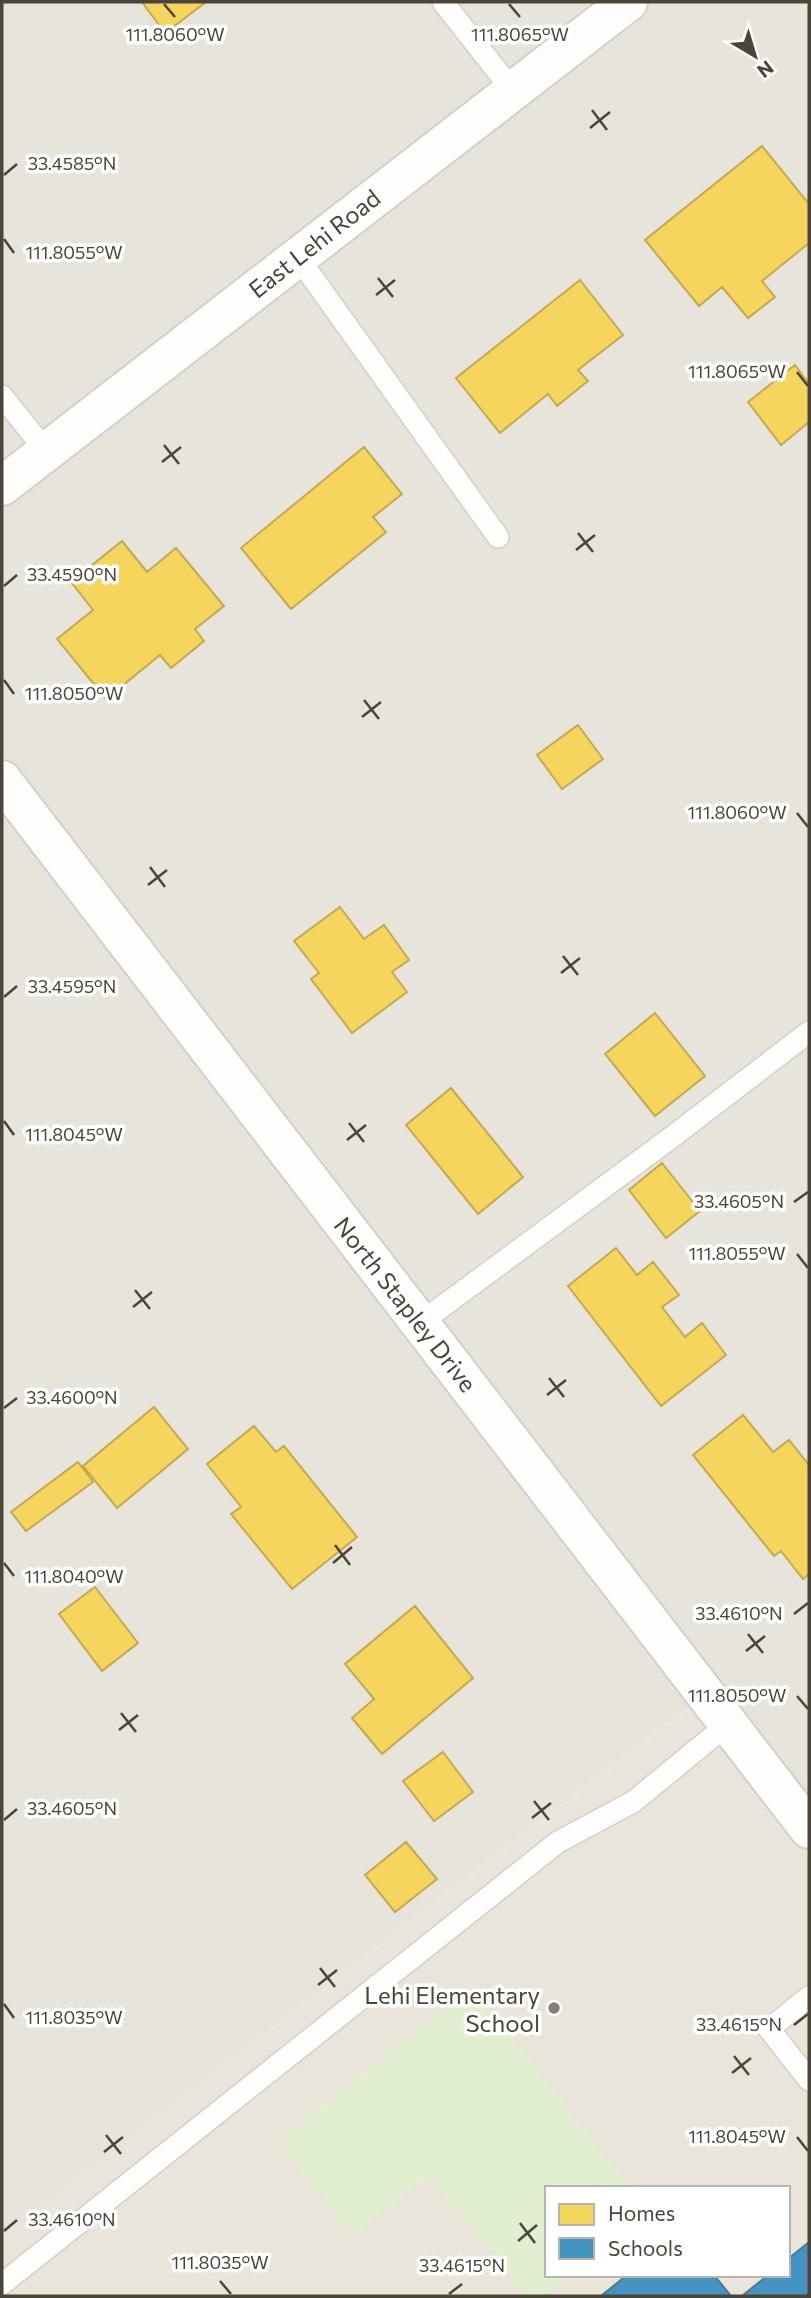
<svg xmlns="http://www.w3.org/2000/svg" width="811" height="2298" font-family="Commissioner,sans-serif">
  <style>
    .residential { fill: #e7e4dc }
    .education { fill: #eae5da; fill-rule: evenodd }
    .green { fill: #e1eecf }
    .homes { fill: #f6d55c; stroke: #c3aa52; stroke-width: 2 }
    .schools { fill: #4393c3; stroke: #457b9a; stroke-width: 2 }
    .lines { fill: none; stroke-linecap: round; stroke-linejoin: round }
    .service-casing { stroke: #d2d0cb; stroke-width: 24 }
    .minor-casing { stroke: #d2d0cb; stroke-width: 42 }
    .service { stroke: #fdfdfc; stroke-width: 21 }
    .minor { stroke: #fdfdfc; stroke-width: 38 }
    .ticks { fill: none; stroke: #4b4439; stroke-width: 2.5 }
    .poi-dot { fill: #868178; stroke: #fff; stroke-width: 2.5 }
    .labels { text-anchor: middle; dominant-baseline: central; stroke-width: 7; stroke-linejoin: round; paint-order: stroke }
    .street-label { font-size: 24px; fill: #4b4439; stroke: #fff }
    .poi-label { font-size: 24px; fill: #4b4439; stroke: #fff; text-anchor: end }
    .ticks-label { font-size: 18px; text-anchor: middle; fill: #4b4439; stroke: #fff; stroke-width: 7; stroke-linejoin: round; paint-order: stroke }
  </style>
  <rect width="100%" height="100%" fill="#f4f2ee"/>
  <path class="residential" d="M2,2H809V1829L705,1695L2,2237Z"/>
  <path class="education" d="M706,1695L809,1829V2296H2V2237ZM547,2188H788V2275H547Z"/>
  <path class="green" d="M473,1987L630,2188H547V2275H572L545,2296H526L430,2175L352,2236L278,2141Z"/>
  <path class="homes" d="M142,2H206L165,33Z
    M762,146L809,204V243L762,281L775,297L748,318L722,287L699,306L645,240Z
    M580,280L623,335L578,370L588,381L557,406L548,394L500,433L456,378Z
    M795,365L809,384V422L781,445L748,402Z
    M364,447L402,494L373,517L386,532L291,609L241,548Z
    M122,541L147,572L176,548L224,606L195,629L204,641L171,668L160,655L106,699L57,639L93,610L71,582Z
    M578,725L603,759L562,789L537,755Z
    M340,907L364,939L384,925L409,960L392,972L407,992L352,1033L311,979L319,973L294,941Z
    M655,1013L705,1076L655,1116L605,1054Z
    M451,1088L523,1177L478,1214L406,1125Z
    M662,1163L700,1211L666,1238L629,1190Z
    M616,1248L637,1275L653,1262L679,1295L662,1307L685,1337L702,1323L726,1355L661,1406L568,1286Z
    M154,1407L188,1449L117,1508L83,1466Z
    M743,1415L773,1452L789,1440L809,1465V1574L803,1579L781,1551L774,1556L693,1455Z
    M254,1426L276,1452L284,1446L357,1537L292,1589L231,1514L241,1507L207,1464Z
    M78,1462L93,1482L26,1531L11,1512Z
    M95,1587L138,1643L102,1671L59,1614Z
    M415,1606L473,1678L382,1754L352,1718L374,1699L345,1664Z
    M443,1752L473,1792L434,1821L403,1781Z
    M406,1842L437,1879L395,1912L365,1875Z"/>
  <path class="schools" d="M809,2242V2296H742L768,2275H788V2259Z
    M627,2275H714L731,2296H601Z"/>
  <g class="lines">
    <g class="service-casing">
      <path id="service" d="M443,2L513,91
        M297,256L498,537
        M2,396L47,452
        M420,1323L668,1140L809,1032
        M809,1997L769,2029L809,2080
        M2,2284L558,1842L633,1802L728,1724"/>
    </g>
    <g class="minor-casing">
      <path id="minor" d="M2,486L628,2
        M2,780L809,1829"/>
    </g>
    <use href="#service" class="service"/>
    <use href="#minor" class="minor"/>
  </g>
  <path class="ticks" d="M164,4L175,17M509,4L520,17M592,110L607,130M590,128L610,112M4,175L17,164M4,239L14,253M378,278L393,297M376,295L395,280M797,372L808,386M164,445L179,464M162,462L181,447M578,533L593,552M576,550L595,535M4,586L17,575M4,680L14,694M364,700L379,719M362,717L381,702M797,813L808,827M150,867L165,887M148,885L167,870M563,956L578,975M561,973L580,958M4,997L17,986M4,1121L14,1135M349,1123L364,1142M347,1140L366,1125M794,1202L808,1192M797,1254L808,1268M135,1290L150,1309M133,1307L152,1292M549,1378L564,1397M547,1395L566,1380M4,1408L17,1398M335,1545L350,1565M4,1563L14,1576M333,1563L352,1547M794,1614L808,1603M748,1634L763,1653M746,1651L765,1636M797,1696L808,1709M121,1713L136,1732M119,1730L138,1715M534,1801L549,1820M532,1818L551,1803M4,1820L17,1809M320,1968L335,1987M318,1985L337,1970M4,2004L14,2018M794,2025L808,2014M734,2056L749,2075M732,2073L751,2058M106,2135L121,2154M797,2137L808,2151M104,2152L123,2137M520,2223L535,2243M4,2231L17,2220M518,2241L537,2225M220,2281L231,2294M449,2294L462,2284"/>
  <circle class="poi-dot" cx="554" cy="2008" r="7"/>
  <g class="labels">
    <g class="street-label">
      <text transform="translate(314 243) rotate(-38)">East Lehi Road</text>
      <text transform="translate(406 1304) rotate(52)">North Stapley Drive</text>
    </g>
    <g class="poi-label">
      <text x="540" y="1994">Lehi Elementary<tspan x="540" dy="28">School</tspan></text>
    </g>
  </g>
  <g class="ticks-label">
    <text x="175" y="41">111.8060°W</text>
    <text x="520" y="41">111.8065°W</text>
    <text x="72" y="170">33.4585°N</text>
    <text x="74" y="259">111.8055°W</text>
    <text x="737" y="378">111.8065°W</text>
    <text x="72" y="581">33.4590°N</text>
    <text x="74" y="700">111.8050°W</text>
    <text x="737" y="819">111.8060°W</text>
    <text x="72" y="993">33.4595°N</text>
    <text x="74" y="1141">111.8045°W</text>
    <text x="739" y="1208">33.4605°N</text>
    <text x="737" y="1260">111.8055°W</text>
    <text x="72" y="1404">33.4600°N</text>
    <text x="74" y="1583">111.8040°W</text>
    <text x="739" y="1620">33.4610°N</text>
    <text x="737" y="1702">111.8050°W</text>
    <text x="72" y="1815">33.4605°N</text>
    <text x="74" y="2024">111.8035°W</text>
    <text x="739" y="2031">33.4615°N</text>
    <text x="737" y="2143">111.8045°W</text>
    <text x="72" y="2226">33.4610°N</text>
    <text x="220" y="2269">111.8035°W</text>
    <text x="462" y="2272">33.4615°N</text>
  </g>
  <rect width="811" height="2298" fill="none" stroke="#4b4439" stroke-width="7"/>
  <rect x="545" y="2186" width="245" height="91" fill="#ffffff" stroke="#b7b4b0" stroke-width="2"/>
  <rect x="559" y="2204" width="35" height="21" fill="#f6d55c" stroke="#b7b4b0" stroke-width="2"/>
  <text x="608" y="2221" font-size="21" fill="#4b4439">Homes</text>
  <rect x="559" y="2238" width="35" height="21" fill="#4393c3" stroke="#b7b4b0" stroke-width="2"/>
  <text x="608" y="2256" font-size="21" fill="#4b4439">Schools</text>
  <g transform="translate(755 56) rotate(142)" stroke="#ffffff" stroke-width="5" paint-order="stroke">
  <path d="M0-5L12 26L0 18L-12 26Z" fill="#4b4439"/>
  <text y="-10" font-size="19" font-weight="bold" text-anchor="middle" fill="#4b4439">N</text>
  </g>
</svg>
